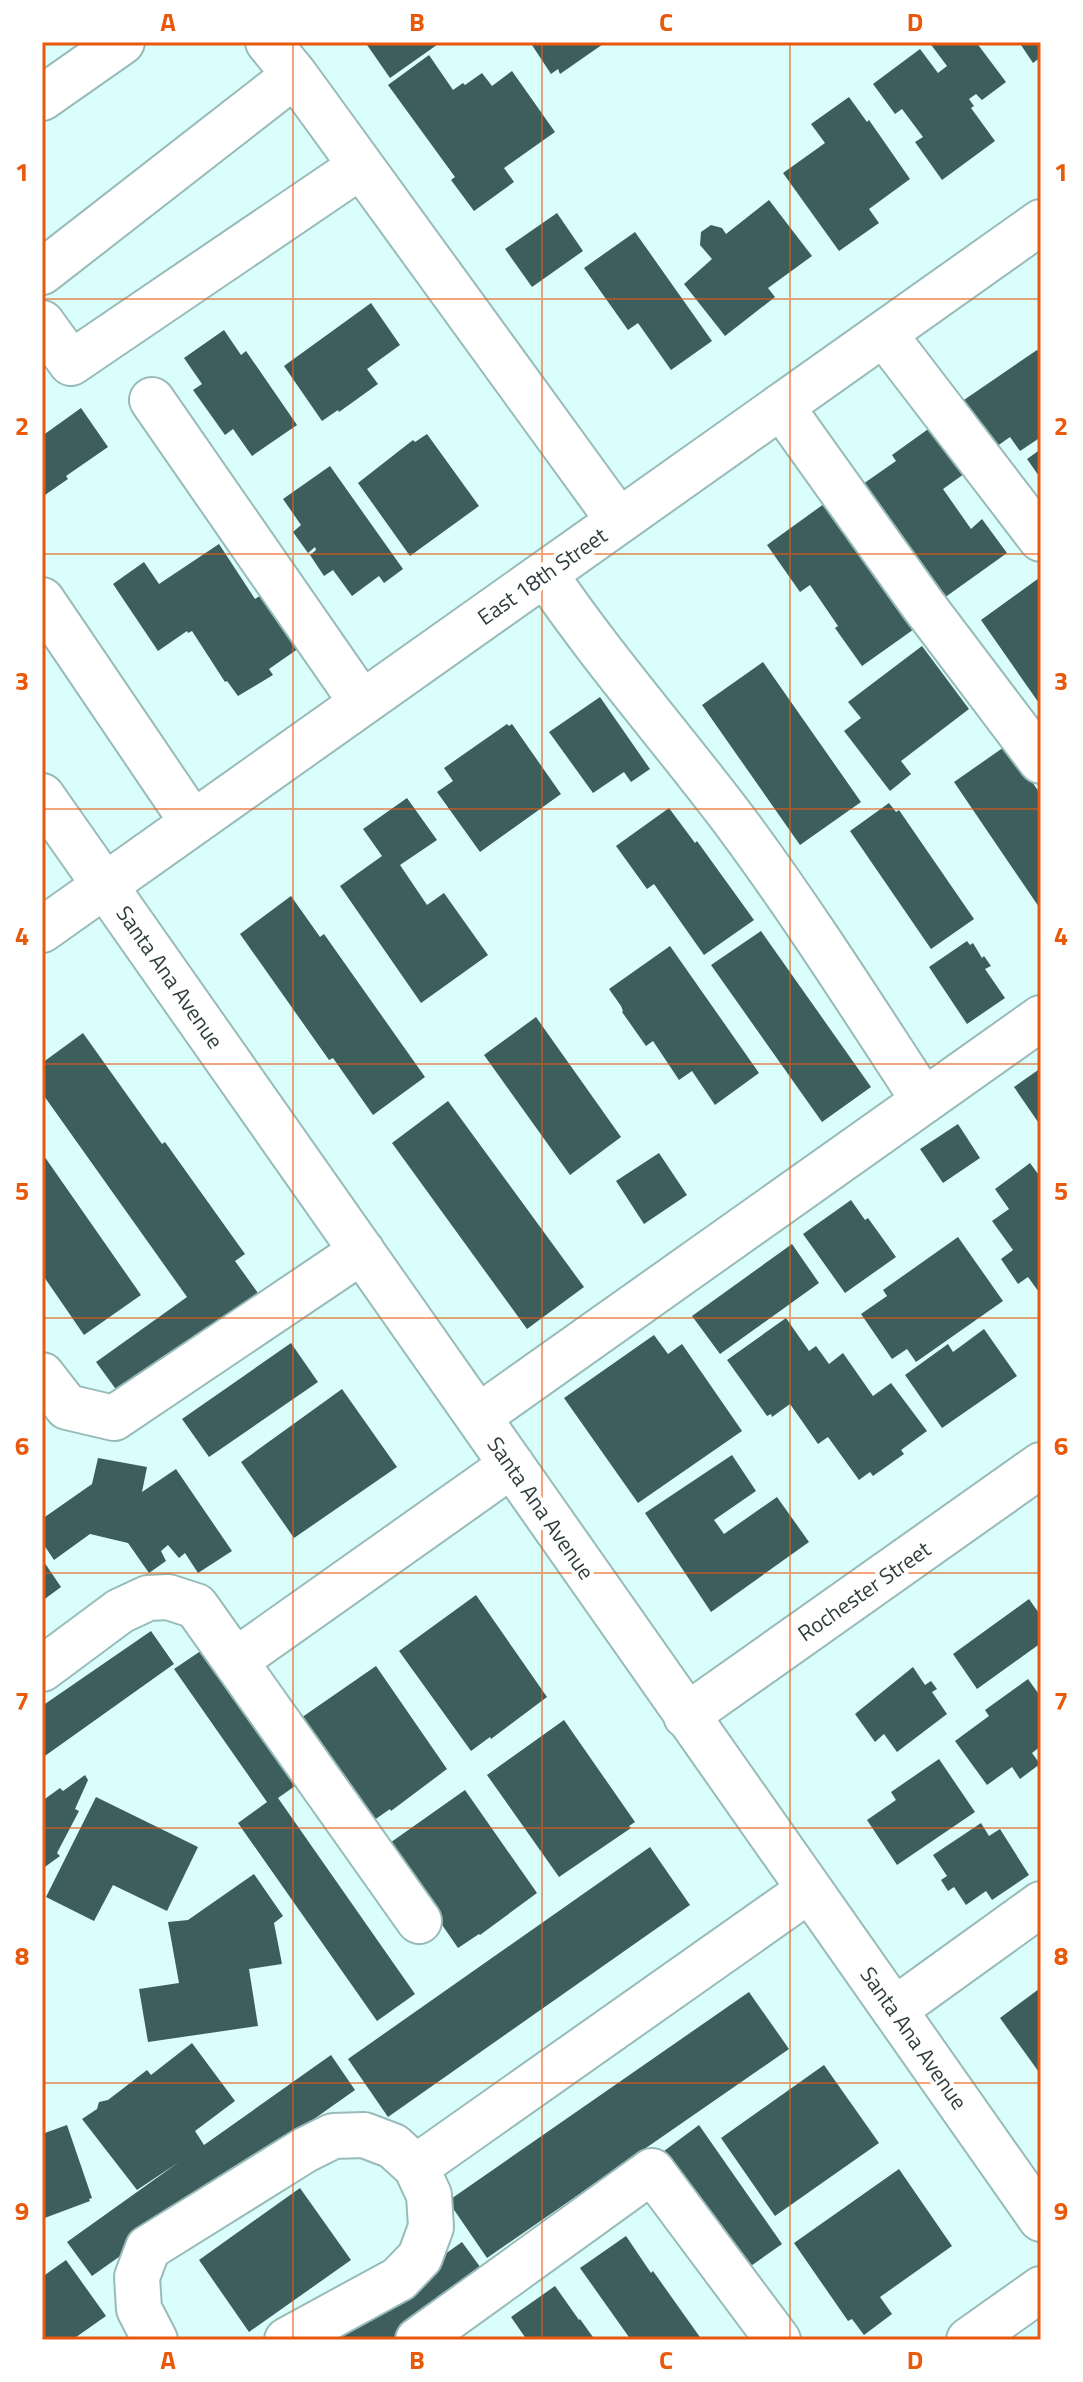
<svg xmlns="http://www.w3.org/2000/svg" width="1083" height="2382" font-family="'Titillium Web',sans-serif">
  <style>
    .building { fill: #3e5e5d }
    .lines { fill: none; stroke-linecap: round; stroke-linejoin: round }
    .minor-casing { stroke: #98bbb9; stroke-width: 48 }
    .minor { stroke: #fff; stroke-width: 44 }
    .grid { fill: none; stroke: #e8590c; stroke-width: 2; stroke-opacity: 0.55 }
    .labels { text-anchor: middle; dominant-baseline: central; stroke-width: 8; stroke-linejoin: round; paint-order: stroke }
    .street-label { font-size: 22px; fill: #2f3d3d; stroke: #fff }
    .neatline { fill: none; stroke: #e8590c; stroke-width: 3 }
    .grid-label { font-size: 26px; text-anchor: middle; font-weight: bold; fill: #e8590c }
  </style>
  <rect width="100%" height="100%" fill="#d9fefc"/>
  <path class="building" d="M365,42H441L390,78Z
    M530,42H606L560,74L558,69L551,74Z
    M929,42H976L1006,82L982,100L976,94L969,99L974,106L971,108L995,141L942,180L915,142L923,137L902,109L895,114L873,84L920,49L938,73L947,66Z
    M1019,42H1041V57L1033,63Z
    M429,55L453,90L463,83L465,85L482,73L492,86L512,71L555,132L504,168L514,182L474,211L451,180L455,177L388,85Z
    M849,97L867,122L869,120L910,179L869,209L879,223L839,251L783,173L825,143L811,124Z
    M769,200L812,256L768,288L775,297L725,336L684,284L712,259L700,245L701,232L711,225L722,228L726,234Z
    M557,213L583,251L532,287L505,249Z
    M635,232L712,341L671,370L638,323L628,330L584,268Z
    M371,303L400,345L367,369L378,384L339,412L338,410L322,421L284,366Z
    M224,330L241,355L246,351L297,425L252,456L233,429L225,435L193,390L202,384L184,358Z
    M1037,350L1041,356V437L1020,451L1010,437L993,449L961,402Z
    M81,408L108,447L66,476L68,479L42,497V436Z
    M938,422L971,469L943,489L971,529L982,519L1007,553L944,598L863,484L896,461L892,455Z
    M427,434L479,506L410,556L358,483L413,440L415,442Z
    M1041,449V479L1027,459Z
    M330,466L403,569L384,583L379,576L352,596L333,570L324,576L310,555L316,550L315,547L308,553L293,532L301,525L283,499Z
    M828,501L917,627L862,666L835,628L838,626L810,585L800,592L767,545Z
    M219,544L255,599L266,592L302,646L269,669L273,675L238,696L227,681L225,682L192,631L188,633L187,631L158,651L113,584L144,562L159,584Z
    M1039,578L1041,581V706L981,620Z
    M922,646L969,709L901,761L911,774L890,791L844,731L861,718L848,702Z
    M763,662L861,802L800,845L702,705Z
    M600,697L650,769L631,782L624,772L593,793L549,732Z
    M507,724L509,726L512,724L561,794L480,852L437,792L453,781L444,768Z
    M1007,745L1041,795V910L954,782Z
    M407,798L437,840L400,865L427,905L444,893L488,955L421,1003L340,886L382,856L363,829Z
    M889,803L896,812L899,810L974,919L931,949L850,831Z
    M669,808L695,843L697,841L754,920L704,955L654,884L647,889L616,846Z
    M291,896L320,937L324,934L425,1077L373,1115L333,1058L329,1060L240,934Z
    M761,931L871,1087L822,1122L711,965Z
    M967,941L970,945L973,943L982,958L984,956L991,966L985,969L1005,998L967,1024L929,967Z
    M670,946L759,1073L715,1105L692,1071L679,1080L653,1041L646,1046L622,1012L623,1011L621,1006L609,989Z
    M536,1017L621,1137L570,1175L484,1055Z
    M83,1033L162,1144L165,1142L245,1254L235,1261L263,1300L123,1399L96,1362L187,1297L42,1093V1063Z
    M1041,1068V1120L1038,1122L1014,1087Z
    M448,1101L584,1287L527,1329L392,1143Z
    M958,1124L980,1158L943,1183L920,1149Z
    M42,1153L141,1295L84,1335L42,1274Z
    M659,1153L687,1195L644,1224L616,1181Z
    M1030,1163L1041,1178V1295L1028,1277L1018,1284L1001,1259L1013,1250L992,1221L1009,1209L995,1189Z
    M851,1200L865,1220L868,1218L896,1257L845,1293L803,1234Z
    M958,1237L1003,1301L916,1362L907,1349L892,1359L861,1314L887,1296L883,1290Z
    M792,1244L819,1283L720,1354L692,1316Z
    M786,1318L809,1351L816,1346L829,1364L843,1353L873,1396L891,1383L927,1431L901,1450L904,1454L873,1476L870,1472L859,1480L828,1437L818,1444L790,1404L772,1417L771,1414L767,1416L727,1360Z
    M984,1329L1017,1376L942,1428L905,1375L948,1344L953,1352Z
    M654,1335L668,1354L682,1344L742,1431L638,1503L564,1398Z
    M291,1343L318,1382L209,1457L182,1419Z
    M342,1389L397,1467L294,1538L241,1462Z
    M732,1455L756,1491L714,1520L724,1534L777,1497L809,1542L711,1612L645,1513Z
    M98,1458L147,1467L142,1492L176,1469L232,1551L198,1573L185,1553L179,1558L168,1545L161,1551L166,1561L149,1573L128,1543L90,1534L54,1560L42,1542V1519L92,1484Z
    M42,1559L61,1587L42,1601Z
    M476,1595L547,1697L491,1739L490,1737L471,1751L399,1651Z
    M1029,1599L1041,1616V1643L977,1689L953,1654Z
    M151,1631L174,1664L42,1758V1706Z
    M208,1646L302,1781L278,1798L415,1994L377,2021L238,1823L267,1802L174,1669Z
    M376,1666L447,1769L391,1811L390,1809L370,1823L298,1720Z
    M913,1667L925,1685L931,1681L937,1689L932,1692L947,1714L897,1752L884,1734L875,1742L855,1714Z
    M1028,1679L1038,1693L1041,1690V1746L1032,1753L1040,1764L1020,1779L1012,1767L987,1785L955,1741L989,1716L985,1710Z
    M564,1720L635,1822L629,1826L631,1828L559,1877L487,1775Z
    M939,1759L975,1812L897,1865L867,1820L896,1800L891,1792Z
    M85,1775L88,1780L75,1809L79,1811L57,1853L60,1856L42,1869V1801L60,1788L63,1791Z
    M465,1790L537,1893L480,1935L479,1934L458,1948L387,1845Z
    M96,1797L198,1847L167,1911L113,1885L94,1921L46,1897Z
    M981,1823L989,1836L1000,1829L1029,1875L992,1900L986,1891L966,1905L954,1887L948,1891L941,1880L947,1876L933,1855Z
    M650,1847L690,1905L388,2117L348,2059Z
    M254,1874L283,1916L274,1923L282,1964L249,1969L258,2026L148,2042L139,1989L179,1983L168,1922L188,1920Z
    M1039,1989L1041,1992V2075L1000,2018Z
    M749,1992L789,2049L487,2258L448,2201Z
    M192,2043L235,2101L195,2131L204,2145L331,2055L355,2090L92,2276L67,2242L179,2162L137,2190L82,2119L97,2109L99,2102L108,2100L147,2070L151,2075Z
    M824,2065L879,2143L775,2216L721,2138Z
    M67,2125L92,2198L89,2199L90,2201L42,2219V2134Z
    M699,2125L782,2244L748,2268L664,2151Z
    M899,2169L952,2246L880,2297L892,2314L864,2335L852,2319L848,2321L794,2243Z
    M300,2188L351,2260L249,2332L199,2260Z
    M626,2236L651,2273L653,2271L702,2340H631L580,2268Z
    M462,2242L486,2275L395,2340H324Z
    M66,2260L106,2316L72,2340H42V2277Z
    M555,2286L579,2320L580,2319L595,2340H527L511,2317Z"/>
  <g class="lines">
    <g class="minor-casing">
      <path id="minor" d="M268,42L295,75L619,521
        M42,98L122,42
        M42,272L295,75
        M42,323L71,363L361,166
        M884,334L1041,539
        M152,400L362,703
        M781,406L923,605L1041,761
        M545,574C604,661 674,740 737,824C803,913 863,1008 924,1101
        M42,600L193,823
        M42,796L1041,2219
        M42,930L1041,222
        M42,1375L67,1407L114,1418L362,1251
        M478,1417L1041,1018
        M42,1669L120,1611L148,1598L168,1597L196,1606L235,1661
        M686,1716L1041,1465
        M419,1921L235,1661L512,1465
        M894,2010L1041,1904
        M416,2167L809,1890
        M155,2340L139,2309L137,2277L148,2248L305,2150L333,2136L364,2135L393,2146L416,2167L429,2195L431,2227L420,2257L399,2279L287,2340
        M418,2340L652,2171L778,2340
        M969,2340L1041,2289"/>
    </g>
    <use href="#minor" class="minor"/>
  </g>
  <path class="grid" d="M293,42V2340M542,42V2340M790,42V2340M42,299H1041M42,554H1041M42,809H1041M42,1064H1041M42,1318H1041M42,1573H1041M42,1828H1041M42,2083H1041"/>
  <g class="labels">
    <g class="street-label">
      <text transform="translate(542 576) rotate(-35)">East 18th Street</text>
      <text transform="translate(170 977) rotate(55)">Santa Ana Avenue</text>
      <text transform="translate(541 1508) rotate(55)">Santa Ana Avenue</text>
      <text transform="translate(864 1591) rotate(-35)">Rochester Street</text>
      <text transform="translate(914 2038) rotate(55)">Santa Ana Avenue</text>
    </g>
  </g>
  <rect width="1083" height="2382" fill="none" stroke="#ffffff" stroke-width="88"/>
  <rect x="44" y="44" width="995" height="2294" class="neatline"/>
  <g class="grid-label">
    <text x="168" y="31">A</text>
    <text x="417" y="31">B</text>
    <text x="666" y="31">C</text>
    <text x="915" y="31">D</text>
    <text x="22" y="181">1</text>
    <text x="1061" y="181">1</text>
    <text x="22" y="435">2</text>
    <text x="1061" y="435">2</text>
    <text x="22" y="690">3</text>
    <text x="1061" y="690">3</text>
    <text x="22" y="945">4</text>
    <text x="1061" y="945">4</text>
    <text x="22" y="1200">5</text>
    <text x="1061" y="1200">5</text>
    <text x="22" y="1455">6</text>
    <text x="1061" y="1455">6</text>
    <text x="22" y="1710">7</text>
    <text x="1061" y="1710">7</text>
    <text x="22" y="1965">8</text>
    <text x="1061" y="1965">8</text>
    <text x="22" y="2220">9</text>
    <text x="1061" y="2220">9</text>
    <text x="168" y="2369">A</text>
    <text x="417" y="2369">B</text>
    <text x="666" y="2369">C</text>
    <text x="915" y="2369">D</text>
  </g>
</svg>
